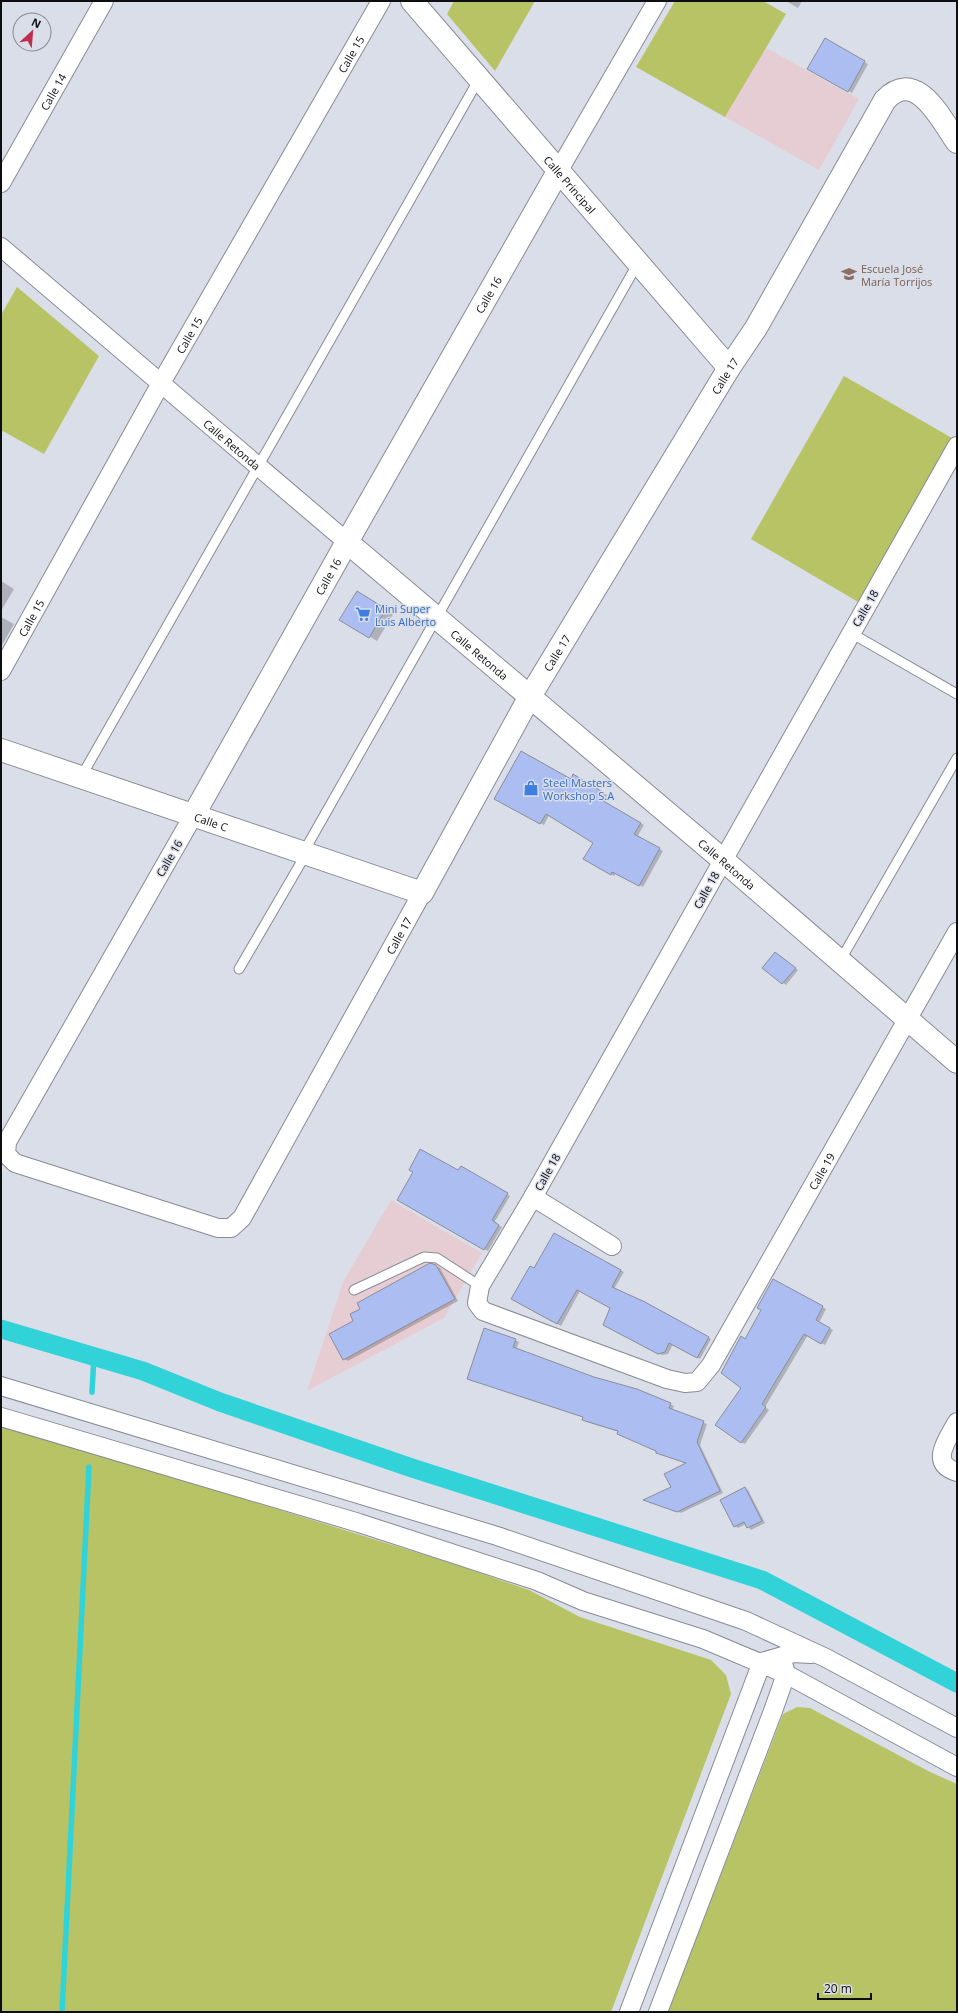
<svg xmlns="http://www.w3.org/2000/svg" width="958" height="2013" font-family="'Open Sans',sans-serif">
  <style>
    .industrial { fill: #e6cdd3 }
    .green { fill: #b7c364 }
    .shadow { fill: #0003 }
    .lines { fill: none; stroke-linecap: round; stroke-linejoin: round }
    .stream { stroke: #31d3d9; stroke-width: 5.5 }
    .canal { stroke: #31d3d9; stroke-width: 19 }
    .building { fill: #acbdf1; stroke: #8a8e98 }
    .service-casing { stroke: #878b96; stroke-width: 11 }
    .minor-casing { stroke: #878b96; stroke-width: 20 }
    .tertiary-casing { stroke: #878b96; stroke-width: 24 }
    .service { stroke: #fff; stroke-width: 9 }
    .minor { stroke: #fff; stroke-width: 18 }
    .tertiary { stroke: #fff; stroke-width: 22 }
    .labels { text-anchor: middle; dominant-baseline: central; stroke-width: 3; stroke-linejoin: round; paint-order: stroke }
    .street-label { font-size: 11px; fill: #0d0e12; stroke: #dadee9 }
    .education-label { font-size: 11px; fill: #785e54; stroke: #dadee9; text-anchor: start }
    .shop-label { font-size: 11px; fill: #366cbe; stroke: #dadee9; text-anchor: start }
  </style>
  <rect width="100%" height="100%" fill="#dadee9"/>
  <path class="industrial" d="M766,48L859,99L819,170L725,117Z
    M391,1200L482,1253L444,1318L307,1391L343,1282Z"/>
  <path class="green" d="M454,1H535L495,71L447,14Z
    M675,1H763L786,14L725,117L636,67Z
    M17,287L99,356L44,454L1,430V315Z
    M844,376L952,438L860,603L751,539Z
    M1,1425L113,1458L460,1566L529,1590L580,1617L711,1660L726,1675L731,1694L611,2012H1Z
    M797,1707L810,1708L930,1772L957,1784V2012H668L783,1714Z"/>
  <path class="shadow" d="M786,1H802L798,8Z
    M825,39L868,64L852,93L809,68Z
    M1,581L14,589L1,611Z
    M357,593L393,614L377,641L341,619Z
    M1,617L14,624L1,647Z
    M577,777L607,795L603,802L644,825L637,837L663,851L643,887L616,873L614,876L585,859L594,843L549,815L544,825L496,798Z
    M779,955L798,970L786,985L763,968Z
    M461,1167L510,1196L494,1223L502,1227L488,1251L399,1199L459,1171Z
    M555,1234L624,1272L614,1289L644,1303L711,1339L700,1359L673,1344L668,1354L662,1355L604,1325L612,1308L580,1291L561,1326L513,1298L535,1270Z
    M436,1266L440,1268L458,1301L348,1361L344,1359Z
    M773,1280L826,1309L819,1323L833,1330L825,1345L808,1335L765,1407L769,1410L745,1444L741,1442L745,1340L762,1310Z
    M515,1340L519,1342L516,1350L670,1404L674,1406L672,1410L707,1424L700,1445L723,1493L681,1513L648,1501L672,1487L687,1464L660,1454L657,1451L619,1432L587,1422L583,1420L584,1417L471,1380Z
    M745,1488L748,1490L765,1523L751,1530L746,1524L738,1528L735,1526Z"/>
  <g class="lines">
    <path class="stream" d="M92,1392L94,1356
      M62,2012L89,1467"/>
    <path class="canal" d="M1,1329L143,1371L220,1402L412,1468L762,1580L957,1683"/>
  </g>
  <path class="building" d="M825,38L865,61L848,92L807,69Z
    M357,591L386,609L369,638L339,620Z
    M521,751L571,779L573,774L604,793L600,799L641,823L634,834L660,848L639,886L612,872L611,875L583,859L593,843L546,814L540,824L494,799Z
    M775,952L796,968L782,984L762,968Z
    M420,1149L458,1170L461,1166L508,1193L492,1220L499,1225L484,1250L397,1200L413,1172L409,1170Z
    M554,1233L621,1270L612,1287L645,1302L709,1337L697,1358L669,1343L665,1352L658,1354L603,1325L610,1308L577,1290L557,1324L511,1299L530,1266L534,1268Z
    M430,1263L436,1265L455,1299L343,1360L329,1334L353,1321L350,1314L360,1309L357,1303Z
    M773,1279L823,1306L816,1320L830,1328L821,1344L804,1334L762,1404L766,1407L741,1443L715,1425L741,1388L721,1373L741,1336L745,1339L761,1310L757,1308Z
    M484,1328L516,1339L513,1347L594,1377L637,1389L671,1403L669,1408L704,1421L697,1442L720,1491L677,1512L643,1500L671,1487L664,1474L686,1463L656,1453V1451L617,1434L618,1431L582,1420L583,1417L467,1379Z
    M745,1487L762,1521L747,1528L744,1522L734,1527L720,1500Z"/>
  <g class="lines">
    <g class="service-casing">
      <path id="service" d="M851,633L957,694
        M81,777L479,79
        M303,853L638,263
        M840,961L957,758
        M239,969L306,854
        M354,1290L424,1257L437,1258L480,1286"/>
    </g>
    <g class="minor-casing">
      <g id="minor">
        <path d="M559,170L657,1"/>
        <path id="s1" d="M1,183L104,1"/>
        <path id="s2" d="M1,247L347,542"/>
        <path id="s3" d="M957,446L533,1197L480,1286L477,1303L483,1311L667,1379L685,1383L697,1382L711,1365L957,932"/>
        <path id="s4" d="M1,671L161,383L381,1"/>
        <path id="s5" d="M193,816L7,1142L6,1154L15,1163L218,1228H231L242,1218L422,893"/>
        <path d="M533,1197L612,1246"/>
        <path d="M1,1386L497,1536L746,1621L826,1658L957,1728"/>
        <path d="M1,1417L359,1523L537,1581L583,1601L703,1639L786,1674L957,1767"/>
        <path d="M957,1422C948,1439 928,1463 957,1472"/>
        <path d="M629,2012L762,1662L793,1653L811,1654"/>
        <path d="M658,2012L773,1711L786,1674L783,1663"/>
      </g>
    </g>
    <g class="tertiary-casing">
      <g id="tertiary">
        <path id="s6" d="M412,1L729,368"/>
        <path id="s7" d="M347,542L723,860L957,1062"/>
        <path id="s8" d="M1,750L422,893L529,698L729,368L756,328L885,100C916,67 941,119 957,142"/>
        <path id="s9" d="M193,816L347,542L559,170"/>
      </g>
    </g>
    <use href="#service" class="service"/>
    <use href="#minor" class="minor"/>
    <use href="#tertiary" class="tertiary"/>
  </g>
  <defs>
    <g id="school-bare" transform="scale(1.2)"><path d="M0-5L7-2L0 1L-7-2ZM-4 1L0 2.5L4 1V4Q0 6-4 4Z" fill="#8d6e63" stroke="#dadee9" stroke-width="2.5" paint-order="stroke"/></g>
    <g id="supermarket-bare" transform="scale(1.2)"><path d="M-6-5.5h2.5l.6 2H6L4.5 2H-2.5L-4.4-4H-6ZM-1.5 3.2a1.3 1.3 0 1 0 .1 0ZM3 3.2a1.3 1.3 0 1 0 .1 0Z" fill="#3f7fe0" stroke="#dadee9" stroke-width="2.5" paint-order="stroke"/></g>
    <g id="shop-bare" transform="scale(1.2)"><path d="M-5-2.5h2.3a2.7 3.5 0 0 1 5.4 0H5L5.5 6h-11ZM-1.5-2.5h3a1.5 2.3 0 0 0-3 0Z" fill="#3f7fe0" stroke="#dadee9" stroke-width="2.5" paint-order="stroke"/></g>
  </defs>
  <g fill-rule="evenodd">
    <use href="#school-bare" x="849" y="274"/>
    <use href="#supermarket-bare" x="363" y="614"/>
    <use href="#shop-bare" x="531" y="788"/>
  </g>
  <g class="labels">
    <g class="street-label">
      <text stroke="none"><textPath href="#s4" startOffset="709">Calle 15</textPath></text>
      <text stroke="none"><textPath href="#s1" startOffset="105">Calle 14</textPath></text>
      <text stroke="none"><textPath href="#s6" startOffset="242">Calle Principal</textPath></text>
      <text stroke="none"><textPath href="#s9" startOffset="599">Calle 16</textPath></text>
      <text stroke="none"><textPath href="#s4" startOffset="385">Calle 15</textPath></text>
      <text stroke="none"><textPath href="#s8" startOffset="1044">Calle 17</textPath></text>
      <text stroke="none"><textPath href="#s2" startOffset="304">Calle Retonda</textPath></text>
      <text stroke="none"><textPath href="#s9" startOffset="275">Calle 16</textPath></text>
      <text transform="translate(865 608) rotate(-60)">Calle 18</text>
      <text stroke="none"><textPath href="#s4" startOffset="61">Calle 15</textPath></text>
      <text stroke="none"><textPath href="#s8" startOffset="720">Calle 17</textPath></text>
      <text stroke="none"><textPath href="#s7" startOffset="174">Calle Retonda</textPath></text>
      <text stroke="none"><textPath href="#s8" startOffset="222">Calle C</textPath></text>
      <text transform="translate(169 858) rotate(-60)">Calle 16</text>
      <text stroke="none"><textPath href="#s7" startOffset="498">Calle Retonda</textPath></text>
      <text transform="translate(706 890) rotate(-61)">Calle 18</text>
      <text stroke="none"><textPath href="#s5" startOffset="964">Calle 17</textPath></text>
      <text stroke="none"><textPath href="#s3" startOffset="1465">Calle 19</textPath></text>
      <text transform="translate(547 1172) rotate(-61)">Calle 18</text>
    </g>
    <g class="education-label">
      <text x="861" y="268">Escuela José<tspan x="861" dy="13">María Torrijos</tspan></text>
    </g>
    <g class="shop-label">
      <text x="375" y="608">Mini Super<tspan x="375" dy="13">Luis Alberto</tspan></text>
      <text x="543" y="782">Steel Masters<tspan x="543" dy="13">Workshop S.A</tspan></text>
    </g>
  </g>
  <rect width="958" height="2013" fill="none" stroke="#0d0e12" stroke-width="4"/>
  <g transform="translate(32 32) rotate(26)"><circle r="19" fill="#dadee9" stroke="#888b93"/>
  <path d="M0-3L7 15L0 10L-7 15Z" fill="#be2e4e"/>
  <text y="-6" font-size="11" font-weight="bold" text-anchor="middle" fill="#0d0e12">N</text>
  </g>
  <path d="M818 1993v6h53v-6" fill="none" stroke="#0d0e12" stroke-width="2"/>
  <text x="824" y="1993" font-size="12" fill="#0d0e12" stroke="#dadee9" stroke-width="3" paint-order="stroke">20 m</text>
</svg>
